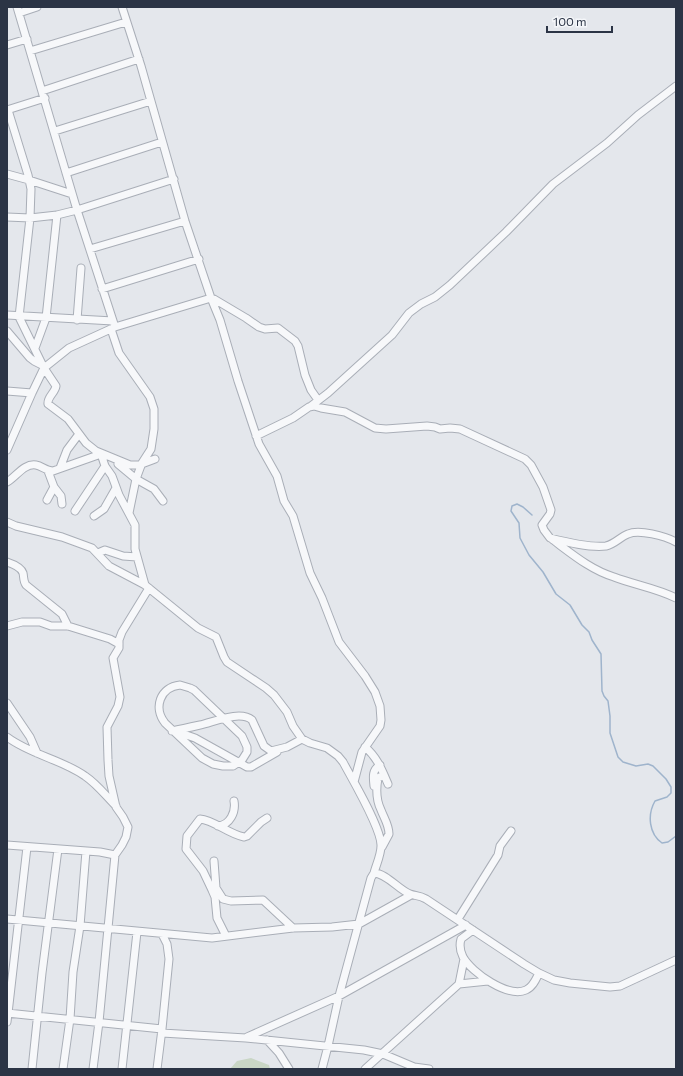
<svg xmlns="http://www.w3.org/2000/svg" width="683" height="1076" font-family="Commissioner,sans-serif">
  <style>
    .green { fill: #c9d6c5 }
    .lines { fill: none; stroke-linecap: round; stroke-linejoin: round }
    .stream { stroke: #9fb4cc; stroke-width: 1.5 }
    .minor-casing { stroke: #a9aeb7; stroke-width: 9 }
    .minor { stroke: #f7f8fa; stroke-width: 7 }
  </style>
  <rect width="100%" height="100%" fill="#e4e7ec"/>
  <path class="green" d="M251,1058L269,1065L270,1069H230L237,1061Z"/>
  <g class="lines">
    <path class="stream" d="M532,515L523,507L517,504L512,506L511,511L519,523L520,538L529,555L543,572L556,594L570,605L582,625L589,632L592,640L601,654L602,691L604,696L608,701L610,716V733L618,757L623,762L636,766L648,764L653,766L666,779L671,787V793L667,797L655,801C647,815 649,834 662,843L668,842L676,836"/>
    <g class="minor-casing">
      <path id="minor" d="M122,7L141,66L185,221L211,298L220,320L238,381L259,444L277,476L284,501L293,516L310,573L322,598L339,642L365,676L375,692L380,706L381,720L380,726L362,752L354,782
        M19,13L37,7
        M7,45L27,39
        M30,51L126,22
        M42,91L139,59
        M7,110L45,98
        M8,110L28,175L31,189L30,218L19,317L44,368L56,386C55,393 47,397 48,404L68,419L86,443L96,451L130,465H139L155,459
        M55,131L151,101
        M66,173L162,142
        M7,174L29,180L72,194
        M7,217L30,218L57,215
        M90,249L185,221
        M102,289L199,259
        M7,315L113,321
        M77,320L81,268
        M115,327L211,298L214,299L246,318L259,327L265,329L278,328L295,341L298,346L305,375L311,390L318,400
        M111,329L119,353L150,397L154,409V429L151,449L142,463L136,479L129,513
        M7,331L30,358L34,361L42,365
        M35,348L46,318L57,215L77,210L174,179
        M7,391L32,393
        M311,406L328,393L392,335L409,313L421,304L435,297L450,285L506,232L553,184L607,143L638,115L676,86
        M256,436L293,418L309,407L314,406L321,408L345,412L375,428L386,429L427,426L435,427L440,429L450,428L460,429L525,459L531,465L543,487L551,510L550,514L542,525L544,530L550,538C566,542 590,548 606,546C615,544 620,537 628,534C639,529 665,536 676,542
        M7,450L32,393L44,368L69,348L115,327L77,210L17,7
        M101,454L105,466L112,476L119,495L135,525V549L145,585
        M118,464L136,479L154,489L163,501
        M60,468L67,450L79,434
        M48,471L54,487L61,496L62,504
        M7,482C16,477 24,463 36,465C42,466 46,471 53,471L101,454
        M47,500L54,487
        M75,511L105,466
        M94,516L104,509L116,488
        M7,522L16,526L62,537L92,548L109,566L145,585L198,628L216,637L224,657L227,662L266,688L274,695L287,712L293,726L302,739L310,743L327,748L338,756L343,762C352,779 382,829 381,846C381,855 376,865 374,873
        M553,540C572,554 591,570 614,577C635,585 656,588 676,598
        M98,553L105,550L123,556L137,557
        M7,562C13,564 21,567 23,573C24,577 23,581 26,585L62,614L68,626
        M7,626L22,622H40L51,626H68L110,639L119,644
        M180,685L190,688L194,690L242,736L247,747V752L242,760L233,766H223L213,764L202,758L165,723C153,708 160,687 180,685Z
        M7,703L30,737L37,753
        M172,731C182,729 191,727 200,725C214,722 240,710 252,720L264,746L271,751L287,747L302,739
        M175,731L195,738L247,767H251L277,752
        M7,737C31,755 61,759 85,776C97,784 106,796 116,806
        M365,747C377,757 382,770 388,784
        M374,786C373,777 372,770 380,765
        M218,826C230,825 236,812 234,801
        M7,845L100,852L115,855
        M382,847L389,834C389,825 384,818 381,810C376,800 376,789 378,778L384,775
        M214,861L216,888L223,899L231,901L263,900L293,928
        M7,919L212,938L293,928L332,927L359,924L411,895
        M458,919L498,855L500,846L511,831
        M473,930L461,939C459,946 460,951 463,957C472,973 508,998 526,990C533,987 536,979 539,973
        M226,936L217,918L215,897L212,890L203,871L186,849L187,836L200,819C214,820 228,834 244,837L247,836L261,822L267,818
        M459,984L464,959
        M7,1013L162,1029
        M7,1022L27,847
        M162,1033L246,1038L364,1050L383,1054L414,1067L429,1069
        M247,1037L339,996L466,925
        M267,1040L279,1053L289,1069
        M32,1069L42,973L58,849
        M63,1069L70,1019L73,972L80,926L86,851
        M93,1069L99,1022L115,855L122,845L126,837L128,827L123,817L116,807L109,776L108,760L107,727L118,706L120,697L113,658L119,648V640L122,632L149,588
        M122,1069L137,932
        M157,1069L162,1029L169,959L167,944L162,934
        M322,1069L328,1046L339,996L371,878L374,873C386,873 399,890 410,894C415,896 419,895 426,899L524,964L539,973L554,980L570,983L610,987L620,986L676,960
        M365,1069L459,984L488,981"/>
    </g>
    <use href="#minor" class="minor"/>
  </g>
  <rect width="683" height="1076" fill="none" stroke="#2b3445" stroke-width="16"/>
  <path d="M547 26v6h65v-6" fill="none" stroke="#2b3445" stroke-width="2"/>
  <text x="553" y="26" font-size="12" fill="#2b3445" stroke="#f4f6f9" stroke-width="3" paint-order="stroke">100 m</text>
</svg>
